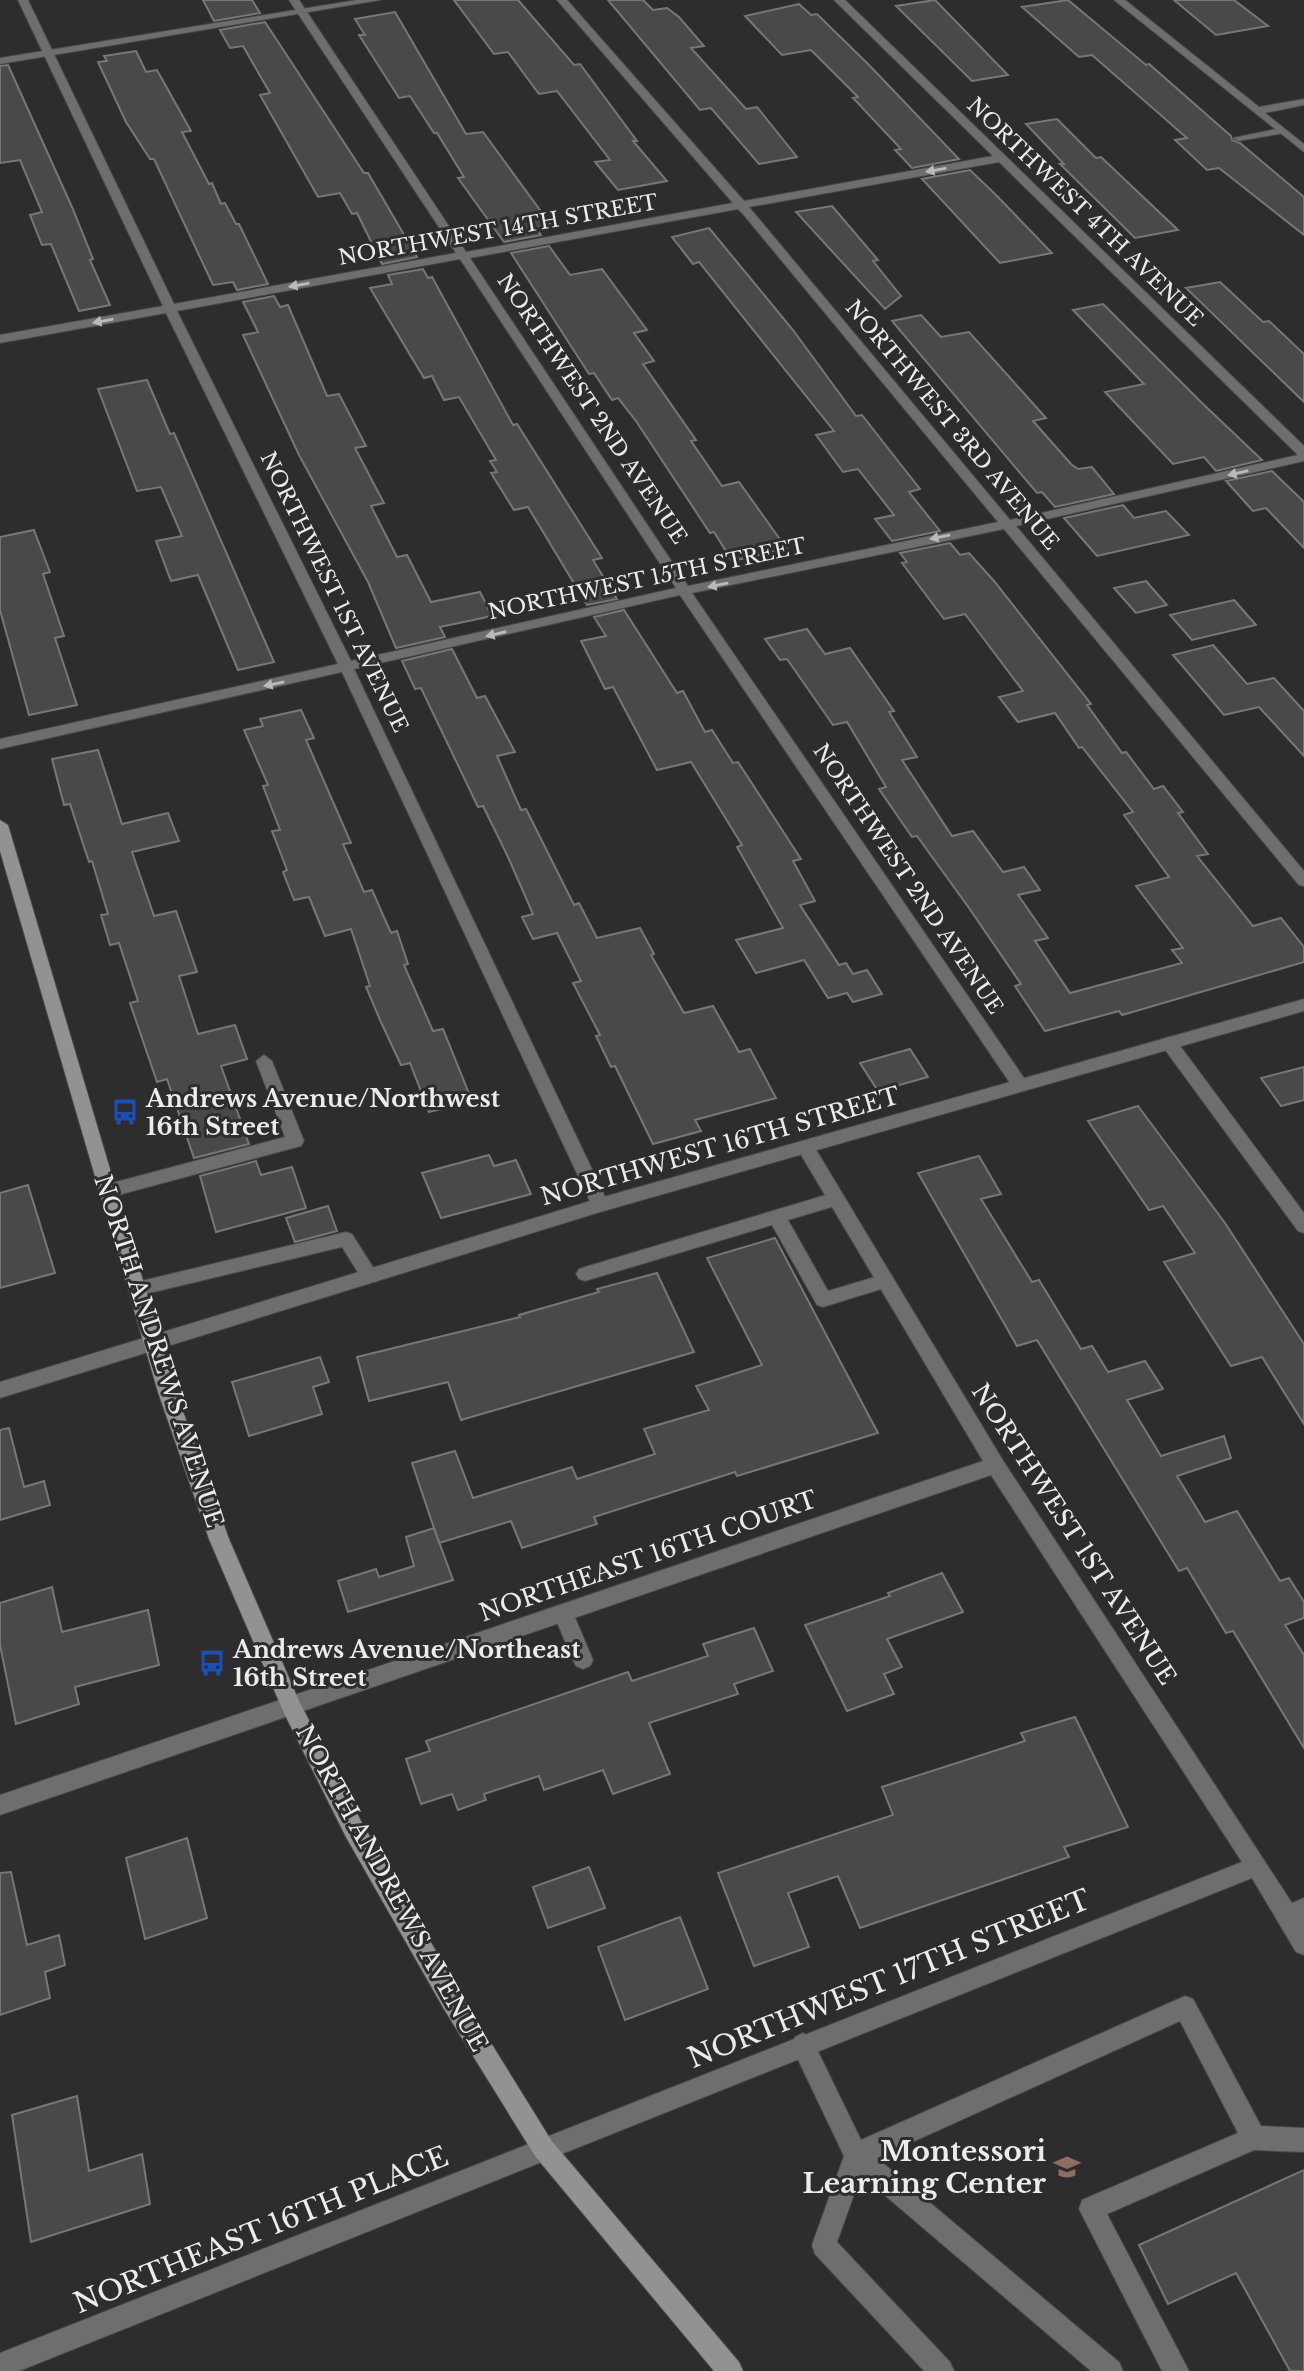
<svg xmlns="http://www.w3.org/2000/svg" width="1304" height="2371" font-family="'Libre Baskerville',serif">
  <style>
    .building { fill: #49484b; stroke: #777679; stroke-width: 2 }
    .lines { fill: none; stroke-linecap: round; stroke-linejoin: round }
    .service-casing { stroke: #494749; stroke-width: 2 }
    .minor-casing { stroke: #494749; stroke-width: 2 }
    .tertiary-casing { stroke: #494749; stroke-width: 2 }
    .secondary-casing { stroke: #494749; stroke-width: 2 }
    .service { fill: #6f6e6d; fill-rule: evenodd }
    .minor { fill: #6f6e6d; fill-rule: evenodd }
    .tertiary { fill: #6f6e6d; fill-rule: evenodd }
    .secondary { fill: #949290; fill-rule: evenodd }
    .oneway { fill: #bbb9ba }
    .labels { text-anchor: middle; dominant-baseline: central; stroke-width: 6; stroke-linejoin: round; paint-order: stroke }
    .far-street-label { font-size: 21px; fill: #edebed; stroke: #2e2c2e }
    .poi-label { font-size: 24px; font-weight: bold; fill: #edebed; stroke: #2e2c2e; text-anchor: start }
    .street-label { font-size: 24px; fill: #edebed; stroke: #2e2c2e }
    .near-street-label { font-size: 28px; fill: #edebed; stroke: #2e2c2e }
    .near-poi-label { font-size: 28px; font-weight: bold; fill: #edebed; stroke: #2e2c2e; text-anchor: end }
  </style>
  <rect width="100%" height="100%" fill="#2e2c2e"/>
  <path class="building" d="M203,0H252L260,13L214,21Z
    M454,0H518L574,65L580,64L637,141H633L667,181L618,190L595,162L610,160L557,91L539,94L508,52L494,54Z
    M608,0H643L653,10L667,8L679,17L704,46L691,48L746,109L757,107L797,157L759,164L711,108L700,110Z
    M935,0L1008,75L972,81L896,6Z
    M1068,0L1146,65L1149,64L1231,136L1232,140L1240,143L1304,197V235L1219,168L1207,170L1175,140L1187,138L1092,55L1079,57L1022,7Z
    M1174,0H1234L1268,26L1216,35Z
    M799,4L811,15L817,14L869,65L959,159L912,168L895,150L901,149L853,98L858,97L811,50L782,55L745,16Z
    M395,12L466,134L483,132L551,225L536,228L541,235L504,242L458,178L464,177L437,133H434L410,96L399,98L359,35H365L355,19Z
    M265,22L364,173H368L417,257L382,264L357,213L352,214L340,193L318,197L260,95L270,93L243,46L230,48L220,30Z
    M136,51L146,72L157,70L191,131L182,132L209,184L212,183L221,204L225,203L236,224H239L268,284L237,290L233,282L213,285L154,159H150L126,122L98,62L107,61L104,56Z
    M8,65L72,207L93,259L90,260L110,305L79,311L51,244L42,245L30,215L42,212L20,160L0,163V66Z
    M1057,119L1096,158L1101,157L1178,230L1135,238L1060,164H1064L1026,124Z
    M970,170L996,195L1052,253L1000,263L922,179Z
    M832,206L878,260L873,261L901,296L885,309L796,212Z
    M709,228L793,330L856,416L862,415L898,461L920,489L909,492L940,531L892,541L875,519L894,515L858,469L843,472L816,435L834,431L699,262L693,264L672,237Z
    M549,246L570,275L602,269L647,330L634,333L654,361L643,364L696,440L691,441L722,486L739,482L787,549L732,561L714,532L710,533L636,421L618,398L612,400L594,373L589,374L511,253Z
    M423,269L428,278L432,277L513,425L517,424L602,558L593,560L617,599L587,605L528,507L514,510L491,473L497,472L490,461L496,460L459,397L444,400L432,376L424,378L370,288L392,284L388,275Z
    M1220,282L1263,322L1269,321L1304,354V402L1186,288Z
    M274,296L280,307L288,305L327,396L339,394L366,446L355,448L384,503L371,506L397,557L407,555L431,602L480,592L492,616L440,627L445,637L396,648L368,582L299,455L243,335L258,332L243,302Z
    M1103,304L1202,403L1262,460L1216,471L1204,457L1173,464L1105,392L1144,384L1073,310Z
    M921,315L941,337L969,332L1046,418L1033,421L1071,464L1078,469L1092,467L1114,494L1055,507L1042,492L1037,493L892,321Z
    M147,380L170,434L174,433L274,662L238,670L198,575L171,581L156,541L182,536L161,487L137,491L98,389Z
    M1272,471L1304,502V548L1266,508L1253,511L1226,481Z
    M1123,505L1134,518L1166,511L1189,535L1097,556L1064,518Z
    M34,530L50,572L43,574L64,636L55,638L77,705L29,715L0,610V537Z
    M950,543L960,555L969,553L994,581L1091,704L1087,705L1122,753L1126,752L1154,789L1163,786L1183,812L1178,813L1208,854L1197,856L1253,926L1281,918L1304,947V962L1122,1015L1119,1011L1045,1031L1015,986L1021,984L969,908L917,836L912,837L879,789L886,787L847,722L833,725L787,659L780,660L765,639L807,629L825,654L850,648L894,711L889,712L917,757L902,760L952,836L973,831L1003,872L1024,867L1040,890L1018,895L1048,938L1035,941L1070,993L1182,963L1172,950L1183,948L1136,886L1169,877L1124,815L1133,812L1082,747L1079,748L1055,713L1018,722L999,697L1023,691L965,614L944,619L902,563L907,562L900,553Z
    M1146,581L1167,605L1136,613L1114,588Z
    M1234,600L1256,625L1192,640L1170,615Z
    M624,610L677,693L683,691L705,732L712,730L733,763L738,762L801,859L793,861L815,901L800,905L839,965L846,963L853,974L867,970L882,994L853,1002L847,993L828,998L804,960L756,973L736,940L783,928L737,847L742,845L691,762L657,770L613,687L605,689L581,641L606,636L594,617Z
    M1213,645L1247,684L1274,678L1304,711V756L1259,707L1224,715L1173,655Z
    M452,649L477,698L485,696L515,752L497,756L521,810L526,809L574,905L579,903L597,938L640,928L654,954L651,955L684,1013L713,1006L739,1052L750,1049L776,1098L695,1120L701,1131L653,1144L615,1066L611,1067L596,1036L600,1035L573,983L581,981L557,933L533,939L522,917L533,914L508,857L483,806L478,807L421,688L415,689L402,661Z
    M301,710L314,738L306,740L351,843L343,844L364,892L372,890L391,933L397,931L408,964L404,965L433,1031L443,1029L472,1101L429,1112L410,1063L401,1065L380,1020L366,987L370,986L351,929L325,936L309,897L294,900L283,872L287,870L272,831L280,830L263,786L268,785L244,730L263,726L260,719Z
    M98,750L122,824L168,813L179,841L132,852L154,916L176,911L197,972L179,976L198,1034L235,1025L247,1059L221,1066L249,1144L194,1158L167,1079L157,1082L130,1003L138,1001L119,943L110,945L101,915L108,914L92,861L89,862L70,804L64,805L52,759Z
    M910,1049L928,1077L878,1091L860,1063Z
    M1304,1067V1100L1281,1106L1261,1078Z
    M1138,1106L1225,1223L1304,1344V1424L1262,1357L1231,1366L1164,1262L1195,1253L1163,1206L1149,1210L1088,1121Z
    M489,1155L494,1166L516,1160L531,1194L441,1218L422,1173Z
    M979,1156L1001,1194L981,1199L1032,1282L1039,1280L1081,1349L1092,1346L1108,1372L1145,1361L1163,1389L1127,1400L1161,1456L1224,1436L1231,1458L1177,1476L1205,1522L1237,1511L1280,1581L1289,1578L1304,1602V1618L1285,1625L1304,1655V1748L1233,1631L1226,1633L1187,1568L1179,1571L1037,1340L1017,1346L918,1173Z
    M256,1161L261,1175L292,1167L306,1208L216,1232L200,1176Z
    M28,1185L55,1273L0,1288V1193Z
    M328,1206L337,1231L295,1242L286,1218Z
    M775,1238L878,1433L737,1476L735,1472L594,1517L597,1524L522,1548L511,1521L439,1543L412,1463L455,1451L473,1498L572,1467L577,1479L655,1454L644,1429L709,1410L696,1386L762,1365L707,1258Z
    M657,1273L694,1352L461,1420L448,1382L369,1401L357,1357L520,1317L519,1315L599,1292L597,1289Z
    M320,1357L329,1382L313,1387L322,1414L249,1436L232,1382Z
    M9,1428L24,1487L44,1481L50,1505L0,1520V1430Z
    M434,1528L453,1580L348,1612L338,1581L376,1569L379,1577L414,1566L406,1537Z
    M942,1573L963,1612L887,1639L902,1667L884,1674L894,1694L847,1711L805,1625L890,1596L888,1593Z
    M52,1587L62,1632L148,1610L159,1665L75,1687L79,1704L16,1724L0,1645V1603Z
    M754,1628L773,1671L734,1684L738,1694L649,1723L670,1774L613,1794L603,1770L544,1790L539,1776L484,1794L486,1800L458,1810L452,1794L421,1804L406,1759L430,1751L426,1741L628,1672L632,1681L708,1656L703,1644Z
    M1075,1717L1128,1827L1064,1847L1069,1857L860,1928L838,1876L788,1893L809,1947L754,1966L718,1873L893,1815L882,1787L1025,1741L1021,1733Z
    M187,1838L207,1918L145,1939L126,1858Z
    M589,1867L605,1908L548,1928L533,1887Z
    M11,1872L27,1945L59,1935L65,1965L45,1972L50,1998L0,2015V1873Z
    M680,1917L708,1989L625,2020L598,1947Z
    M77,2096L89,2171L142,2154L150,2204L31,2242L12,2115Z
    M1304,2170V2371H1290L1236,2273L1168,2304L1139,2245Z"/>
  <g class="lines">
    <g class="service-casing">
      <path id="service" d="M1281,128L1286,131L1285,133L1238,141L1233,138Z
        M264,1055L272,1061L304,1141L301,1146L107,1198L101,1196L98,1191L101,1186L285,1137L256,1061Z
        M836,1192L842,1194L845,1199L842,1204L788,1220L828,1291L885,1274L891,1276L894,1281L891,1286L823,1307L817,1305L772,1225L585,1281L579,1279L576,1274L579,1269L585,1267Z
        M346,1232L352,1234L376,1272L379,1277L376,1282H364L342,1247L137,1296L131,1294L128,1289L131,1284L137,1282Z
        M563,1604L570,1607L573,1613L593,1660L590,1666L583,1669L576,1666L573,1660L553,1613L556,1607Z
        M1185,1996L1193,1999L1261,2126L1304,2128V2152L1254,2150L1107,2214L1189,2371H1162L1079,2209L1082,2200L1238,2133L1180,2021L877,2158L1119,2362L1123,2371H1091L861,2175L837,2242L950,2362L954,2371H924L815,2254L812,2245L844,2156L791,2045L795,2037L803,2033L811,2037L861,2140Z"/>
    </g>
    <g class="minor-casing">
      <path id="minor" d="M18,0H28L174,304L456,253L289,0H299L466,252L733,203L557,0H567L744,201L993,156L834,0H845L1304,446V461L1016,526L1304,871V886L1299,885L1004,529L692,593L1026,1081L1028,1085L1026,1089H1014L680,595L354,669L609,1205L606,1210H594L342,672L0,749V739L338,664L166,313L0,343V335L163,306ZM999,162L1298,455L1010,520L749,207ZM738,209L743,214L998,522L688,586L470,258ZM460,259L676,588L351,661L177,311Z
        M1114,0H1125L1259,107L1304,99V105L1265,113L1304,144V152Z
        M1169,1037L1175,1039L1304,1213V1233L1298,1231L1163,1047L1161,1043L1163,1039Z
        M806,1142L812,1143L1002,1459L1292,1903L1304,1898V1955L1296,1952L1252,1878L19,2371H0V2353L1242,1862L991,1475L0,1815V1795L983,1461L797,1148Z"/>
    </g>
    <g class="tertiary-casing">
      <path id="tertiary" d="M357,0H380L0,64V58Z
        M1304,999V1011L600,1212L0,1398V1382L600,1198Z"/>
    </g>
    <g class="secondary-casing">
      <path id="secondary" d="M0,820L8,825L176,1392L229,1539L299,1701L362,1823L460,1993L551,2140L739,2362L743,2371H714L535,2156L444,2009L346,1837L284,1713L209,1539L158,1392L0,851Z"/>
    </g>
    <use href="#service" class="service"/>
    <use href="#minor" class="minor"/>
    <use href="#tertiary" class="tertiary"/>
    <use href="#secondary" class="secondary"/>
  </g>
  <defs><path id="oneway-solid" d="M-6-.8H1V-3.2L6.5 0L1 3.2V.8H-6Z" transform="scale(1.75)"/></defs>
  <g class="oneway">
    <use href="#oneway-solid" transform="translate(936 170) rotate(170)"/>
    <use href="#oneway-solid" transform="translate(299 285) rotate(170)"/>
    <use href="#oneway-solid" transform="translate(103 321) rotate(170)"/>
    <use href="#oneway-solid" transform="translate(1238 473) rotate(167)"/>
    <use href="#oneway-solid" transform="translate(940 537) rotate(168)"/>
    <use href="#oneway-solid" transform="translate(718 585) rotate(168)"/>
    <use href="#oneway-solid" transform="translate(496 634) rotate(167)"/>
    <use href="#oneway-solid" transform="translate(274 684) rotate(168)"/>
  </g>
  <defs>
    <g id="bus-bare" transform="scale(2.1)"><path d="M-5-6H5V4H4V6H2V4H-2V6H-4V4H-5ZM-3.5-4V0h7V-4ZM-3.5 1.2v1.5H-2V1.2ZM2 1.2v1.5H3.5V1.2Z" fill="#1a4fb4" stroke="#2e2c2e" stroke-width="2.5" paint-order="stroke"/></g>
    <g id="school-bare" transform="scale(2.1)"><path d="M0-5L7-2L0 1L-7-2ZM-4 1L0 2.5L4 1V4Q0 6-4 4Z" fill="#8d6e63" stroke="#2e2c2e" stroke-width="2.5" paint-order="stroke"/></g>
  </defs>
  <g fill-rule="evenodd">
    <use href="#bus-bare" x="125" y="1112"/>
    <use href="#bus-bare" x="212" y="1663"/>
    <use href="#school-bare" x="1067" y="2167"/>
  </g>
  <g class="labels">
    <g class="far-street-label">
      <text transform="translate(1085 212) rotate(44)">NORTHWEST 4TH AVENUE</text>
      <text transform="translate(498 230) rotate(-10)">NORTHWEST 14TH STREET</text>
      <text transform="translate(592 409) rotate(56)">NORTHWEST 2ND AVENUE</text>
      <text transform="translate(952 425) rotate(50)">NORTHWEST 3RD AVENUE</text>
      <text transform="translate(647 579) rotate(-12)">NORTHWEST 15TH STREET</text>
      <text transform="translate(334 592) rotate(64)">NORTHWEST 1ST AVENUE</text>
      <text transform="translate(908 879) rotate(56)">NORTHWEST 2ND AVENUE</text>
    </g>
    <g class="poi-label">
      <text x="146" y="1098">Andrews Avenue/Northwest<tspan x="146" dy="28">16th Street</tspan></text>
      <text x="233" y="1649">Andrews Avenue/Northeast<tspan x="233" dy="28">16th Street</tspan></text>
    </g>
    <g class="street-label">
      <text transform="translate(720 1146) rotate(-16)">NORTHWEST 16TH STREET</text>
      <text transform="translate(159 1351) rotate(72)">NORTH ANDREWS AVENUE</text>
      <text transform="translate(1074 1534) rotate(57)">NORTHWEST 1ST AVENUE</text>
      <text transform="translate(648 1556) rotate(-19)">NORTHEAST 16TH COURT</text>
      <text transform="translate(392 1888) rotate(61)">NORTH ANDREWS AVENUE</text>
    </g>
    <g class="near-street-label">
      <text transform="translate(889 1979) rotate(-22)">NORTHWEST 17TH STREET</text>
      <text transform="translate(261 2230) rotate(-22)">NORTHEAST 16TH PLACE</text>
    </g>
    <g class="near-poi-label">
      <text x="1046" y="2151">Montessori<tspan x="1046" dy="32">Learning Center</tspan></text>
    </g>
  </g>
</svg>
